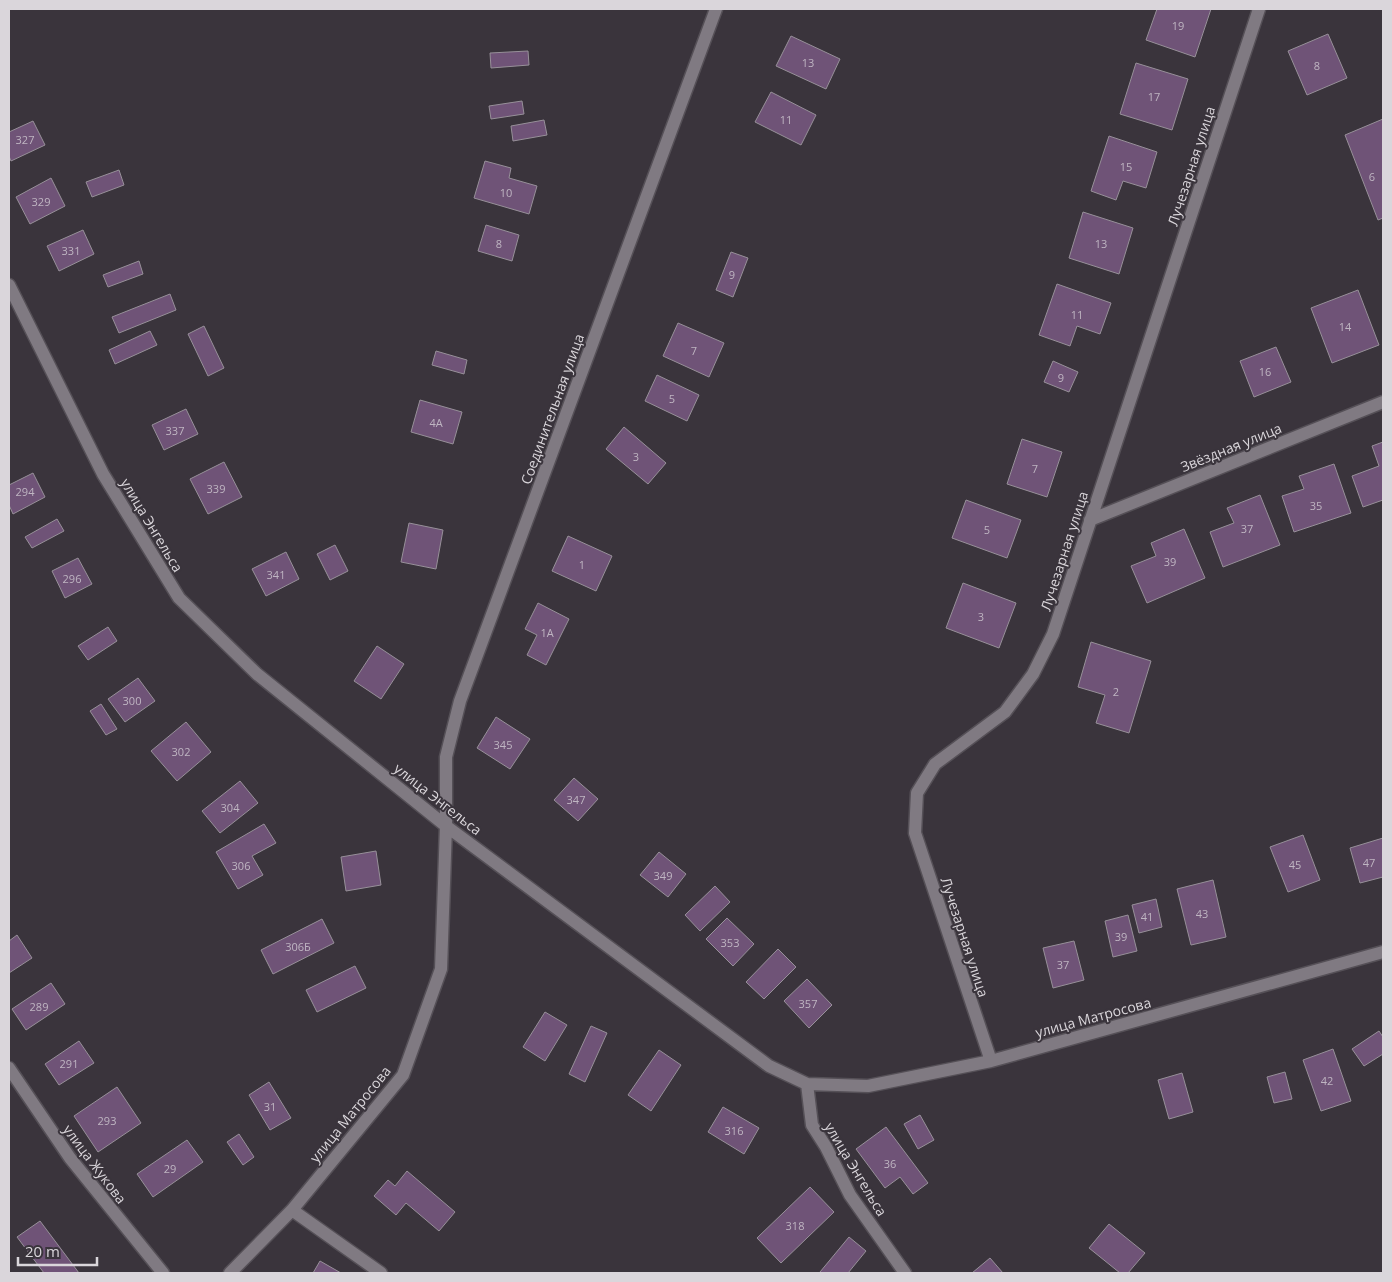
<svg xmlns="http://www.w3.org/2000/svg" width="1392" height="1282" font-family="'Open Sans',sans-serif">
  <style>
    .building { fill: #6f5377; stroke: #979099 }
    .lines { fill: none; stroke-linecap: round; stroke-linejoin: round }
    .minor-casing { stroke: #555057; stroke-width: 15 }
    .minor { stroke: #807a82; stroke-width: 12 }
    .labels { text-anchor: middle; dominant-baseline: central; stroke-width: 4; stroke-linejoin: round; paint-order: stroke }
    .number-label { font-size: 11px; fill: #bfb5c2 }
    .street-label { font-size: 14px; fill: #dad6db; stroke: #3a343c }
  </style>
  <rect width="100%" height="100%" fill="#3a343c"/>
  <path class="building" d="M1157,9H1211L1195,57L1146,40Z
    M1328,34L1347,78L1307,95L1288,51Z
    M791,36L840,59L826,89L776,66Z
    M528,51L529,65L491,68L490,53Z
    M1136,63L1188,79L1172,130L1120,114Z
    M771,92L816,115L801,145L755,122Z
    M522,101L524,114L491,119L489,106Z
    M1383,119V218L1378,220L1345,135Z
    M544,120L547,135L513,141L511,126Z
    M33,121L45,145L11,161L9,156V132Z
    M1109,136L1157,152L1146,188L1123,181L1116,200L1091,191Z
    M485,161L511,168L509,178L537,186L529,214L474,198Z
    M119,170L124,185L92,197L86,182Z
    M51,178L65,206L30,224L16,197Z
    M1083,212L1133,228L1119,274L1069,258Z
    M486,225L519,235L512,261L478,251Z
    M83,230L94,254L59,271L47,246Z
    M731,252L748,258L733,297L716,290Z
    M139,261L143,274L108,287L103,275Z
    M1057,284L1111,303L1100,334L1077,326L1070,346L1039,335Z
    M1358,290L1379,345L1332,363L1311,308Z
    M170,294L176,310L119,333L112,317Z
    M678,323L724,343L709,377L663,356Z
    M204,326L224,368L208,376L188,334Z
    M150,331L157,345L115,364L109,350Z
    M1276,347L1291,382L1254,397L1240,361Z
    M436,351L467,360L464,374L432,365Z
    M1053,361L1078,372L1069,392L1044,382Z
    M657,375L699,395L687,421L645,401Z
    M420,400L462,412L453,444L411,432Z
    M186,409L198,434L164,450L152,425Z
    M624,427L666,463L648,484L606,449Z
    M1022,439L1062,452L1047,497L1007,484Z
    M1383,442V500L1363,507L1352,476L1379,466L1372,446Z
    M224,462L242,497L208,514L190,479Z
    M1334,464L1351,513L1294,532L1282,496L1304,489L1299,476Z
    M33,473L45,497L13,514L9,505V485Z
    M1260,495L1280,545L1223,567L1210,532L1234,523L1227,508Z
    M966,500L1021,520L1007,558L952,538Z
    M57,519L64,531L32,548L25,537Z
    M409,523L443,530L436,569L401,562Z
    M1184,529L1205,578L1147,603L1131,566L1156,556L1151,543Z
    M568,536L612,556L596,591L552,571Z
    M335,545L348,571L330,580L317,554Z
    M286,552L299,579L266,596L252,569Z
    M78,558L92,584L65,598L52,571Z
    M963,583L1016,603L999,648L946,628Z
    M538,603L569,619L546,665L527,655L537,635L525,629Z
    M108,627L117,641L88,660L78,646Z
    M1091,642L1151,661L1129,733L1096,723L1105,695L1078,687Z
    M377,646L404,664L381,699L354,681Z
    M138,678L155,701L125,722L108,699Z
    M101,704L117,729L106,735L90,711Z
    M496,717L530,739L510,769L477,748Z
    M186,722L211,752L177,781L151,751Z
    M574,778L598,799L578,821L554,800Z
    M240,781L258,803L220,833L202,811Z
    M264,824L276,843L252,856L263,875L238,889L216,852Z
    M1303,835L1320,880L1288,892L1270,847Z
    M1383,838V877L1360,883L1350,848Z
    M376,851L381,885L346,891L341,857Z
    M659,852L686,874L668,897L640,875Z
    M1213,880L1226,937L1191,945L1177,889Z
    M715,886L730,902L700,931L685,915Z
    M1156,899L1162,927L1139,933L1132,905Z
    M1128,915L1137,951L1113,957L1105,921Z
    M727,918L754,944L733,966L706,939Z
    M322,919L334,943L273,974L261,950Z
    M17,935L32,958L9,973V941Z
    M1074,941L1084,980L1053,988L1043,948Z
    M778,949L796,967L764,999L746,982Z
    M355,966L366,988L317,1012L306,990Z
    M807,979L832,1005L809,1028L784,1001Z
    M51,983L65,1004L26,1030L12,1009Z
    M545,1012L567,1025L545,1061L523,1047Z
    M591,1026L607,1033L585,1082L569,1074Z
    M1379,1031L1383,1037V1054L1364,1066L1352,1049Z
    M79,1041L94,1063L59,1085L45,1064Z
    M1333,1049L1351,1101L1321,1111L1303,1060Z
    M659,1050L681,1065L651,1111L628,1095Z
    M1285,1072L1292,1099L1274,1103L1267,1077Z
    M1182,1073L1193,1112L1169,1119L1158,1080Z
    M269,1082L291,1118L270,1130L249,1095Z
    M117,1087L141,1123L98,1152L74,1116Z
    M723,1107L759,1128L744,1154L708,1132Z
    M920,1115L934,1140L918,1149L904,1124Z
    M886,1127L928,1183L913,1194L900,1177L885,1188L856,1149Z
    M239,1134L254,1157L243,1165L227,1142Z
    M187,1140L203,1162L153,1197L137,1174Z
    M407,1171L455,1212L439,1231L406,1203L396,1215L374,1196L388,1180L395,1186Z
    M810,1187L834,1212L781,1263L757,1238Z
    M40,1221L79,1273H44L17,1237Z
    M1109,1224L1145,1253L1128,1273H1120L1089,1248Z
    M849,1237L866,1251L848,1273H821L820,1272Z
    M990,1258L1003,1273H972Z
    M320,1261L341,1273H313Z"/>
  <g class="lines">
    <g class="minor-casing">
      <path id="minor" d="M9,285L103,474L179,598L257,674L446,826L769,1066L807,1084L868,1086L991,1061L1383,952
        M1090,520L1383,402
        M991,1061L915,833L917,793L935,764L1005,712L1033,674L1053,634L1259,9
        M9,1068L70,1158L163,1273
        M807,1084L812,1125L826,1147L850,1195L905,1273
        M292,1210L381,1273
        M230,1273L292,1210L403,1075L441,969L446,826V757L460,701L716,9"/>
    </g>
    <use href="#minor" class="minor"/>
  </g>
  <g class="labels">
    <g class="number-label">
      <text x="1178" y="25">19</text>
      <text x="808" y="62">13</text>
      <text x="1317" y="65">8</text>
      <text x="1154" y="96">17</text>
      <text x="786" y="119">11</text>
      <text x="25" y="139">327</text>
      <text x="1126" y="166">15</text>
      <text x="1372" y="176">6</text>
      <text x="506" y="192">10</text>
      <text x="41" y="201">329</text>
      <text x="499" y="243">8</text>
      <text x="1101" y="243">13</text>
      <text x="71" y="250">331</text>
      <text x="732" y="274">9</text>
      <text x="1077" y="314">11</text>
      <text x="1345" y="326">14</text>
      <text x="694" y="350">7</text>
      <text x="1265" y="371">16</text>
      <text x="1061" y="377">9</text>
      <text x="672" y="398">5</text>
      <text x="436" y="422">4А</text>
      <text x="175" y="430">337</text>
      <text x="636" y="456">3</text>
      <text x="1035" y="468">7</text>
      <text x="216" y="488">339</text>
      <text x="25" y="491">294</text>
      <text x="1316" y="505">35</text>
      <text x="1247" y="528">37</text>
      <text x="987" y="529">5</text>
      <text x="1170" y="561">39</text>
      <text x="582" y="564">1</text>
      <text x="276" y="574">341</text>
      <text x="72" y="578">296</text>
      <text x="981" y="616">3</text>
      <text x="547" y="632">1А</text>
      <text x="1116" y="691">2</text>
      <text x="132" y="700">300</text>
      <text x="503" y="744">345</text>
      <text x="181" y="751">302</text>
      <text x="576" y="799">347</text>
      <text x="230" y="807">304</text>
      <text x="1369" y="862">47</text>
      <text x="1295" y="864">45</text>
      <text x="241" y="865">306</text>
      <text x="663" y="875">349</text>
      <text x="1202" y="913">43</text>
      <text x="1147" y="916">41</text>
      <text x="1121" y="936">39</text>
      <text x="730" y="942">353</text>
      <text x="298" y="946">306Б</text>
      <text x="1063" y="964">37</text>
      <text x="808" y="1003">357</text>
      <text x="39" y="1006">289</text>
      <text x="69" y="1063">291</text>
      <text x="1327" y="1080">42</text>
      <text x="270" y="1106">31</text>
      <text x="107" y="1120">293</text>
      <text x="734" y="1130">316</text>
      <text x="890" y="1163">36</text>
      <text x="170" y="1168">29</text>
      <text x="795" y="1225">318</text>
    </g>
    <g class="street-label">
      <text transform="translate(1191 166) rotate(-72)">Лучезарная улица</text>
      <text transform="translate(552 409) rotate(-70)">Соединительная улица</text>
      <text transform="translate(1231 447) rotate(-22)">Звёздная улица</text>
      <text transform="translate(152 525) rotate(59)">улица Энгельса</text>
      <text transform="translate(1064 551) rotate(-72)">Лучезарная улица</text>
      <text transform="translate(438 799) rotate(38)">улица Энгельса</text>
      <text transform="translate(965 937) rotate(72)">Лучезарная улица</text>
      <text transform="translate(1093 1017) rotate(-15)">улица Матросова</text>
      <text transform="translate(350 1114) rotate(-51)">улица Матросова</text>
      <text transform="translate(95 1164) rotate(53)">улица Жукова</text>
      <text transform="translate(856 1169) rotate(59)">улица Энгельса</text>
    </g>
  </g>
  <rect width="1392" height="1282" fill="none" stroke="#dad6db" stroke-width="20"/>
  <path d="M18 1257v8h79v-8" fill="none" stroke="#dad6db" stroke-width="2.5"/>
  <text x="25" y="1257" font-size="15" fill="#dad6db" stroke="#3a343c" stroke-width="4" paint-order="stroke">20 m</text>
</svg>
